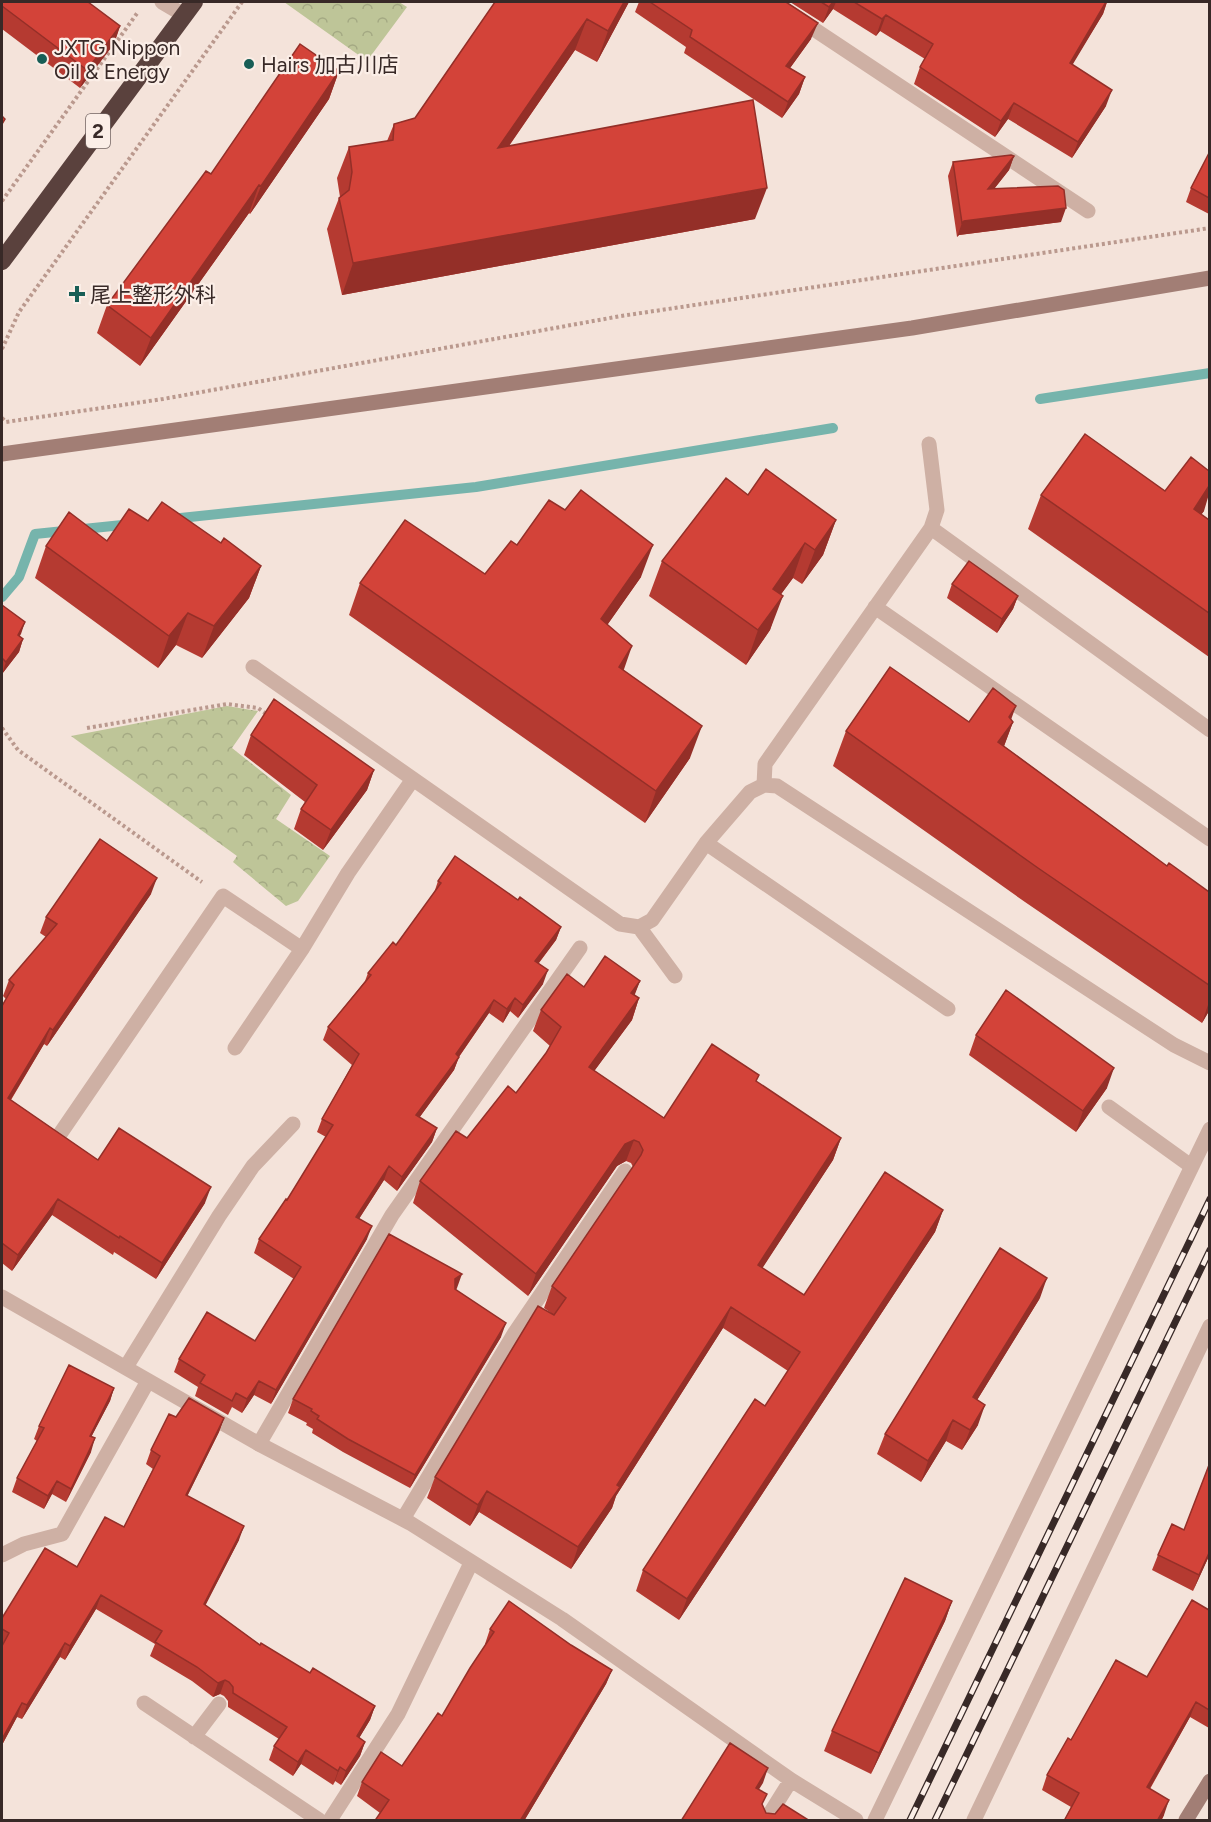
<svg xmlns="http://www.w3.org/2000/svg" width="1211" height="1822" font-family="Figtree,'Noto Sans JP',sans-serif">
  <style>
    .park { fill: url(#park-crowns) }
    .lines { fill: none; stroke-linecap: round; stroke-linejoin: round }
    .stream { stroke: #76b4ac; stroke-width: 10 }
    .path { stroke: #ba998e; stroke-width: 4; stroke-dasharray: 3 3; stroke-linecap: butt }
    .lane { stroke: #ceb0a4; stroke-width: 15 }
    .street { stroke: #ceb0a4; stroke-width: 15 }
    .secondary { stroke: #a27e75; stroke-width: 15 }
    .highway { stroke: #5a413d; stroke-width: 18 }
    .rail-casing { stroke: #382927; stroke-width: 7 }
    .rail { stroke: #fbeee7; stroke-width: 4.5; stroke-dasharray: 14; stroke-linecap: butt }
    .wall { fill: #b53a31 }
    .shaded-wall { fill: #942f28 }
    .building { fill: #d34339; stroke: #942f28; stroke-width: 1.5 }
    .poi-dot { fill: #185e56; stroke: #fbeee7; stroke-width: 2 }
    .labels { text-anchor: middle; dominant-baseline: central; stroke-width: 4.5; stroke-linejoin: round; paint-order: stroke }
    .shield { fill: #fbeee7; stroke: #726461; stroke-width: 1.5 }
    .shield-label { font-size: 20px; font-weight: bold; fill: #382927 }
    .poi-label { font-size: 21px; fill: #382927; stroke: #fbeee7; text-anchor: start }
  </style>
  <defs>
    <pattern id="park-crowns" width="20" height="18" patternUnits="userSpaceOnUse" patternTransform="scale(1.5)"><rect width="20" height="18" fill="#bec598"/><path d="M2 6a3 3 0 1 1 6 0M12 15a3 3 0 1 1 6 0" fill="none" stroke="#a4a983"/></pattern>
  </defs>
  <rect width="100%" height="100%" fill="#f4e3da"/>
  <path class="park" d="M284,2H399L407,7L367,61Z
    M227,706L258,711L232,748L291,795L276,819L330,856L298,901L286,906L233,862L237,856L71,736Z"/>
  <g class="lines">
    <path class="stream" d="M1040,399L1210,373
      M171,519L476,487L833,428
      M2,597L19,577L35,534L132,524"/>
    <path class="path" d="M2,201L138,12
      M2,349L19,312L242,2
      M2,418L6,422L163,399L621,316L1210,228
      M2,728L18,750L202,882
      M87,728L227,704L258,708L268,715"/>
    <path class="lane" d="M773,2L1088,211
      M931,528L1210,730
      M875,607L1210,839
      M253,667L620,924L639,927L652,920L706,843L750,792L764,785L777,786L1174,1045L1210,1063
      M764,785L765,764L931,528L937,510L929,444
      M706,843L948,1009
      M639,927L675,976
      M235,1048L302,949
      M1109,1107L1191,1166
      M60,1134L223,896L302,949L348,873L413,779
      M259,1444L392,1215L580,948
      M144,1703L319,1820
      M194,1737L219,1704
      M330,1820L398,1714L471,1563"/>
    <path class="street" d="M162,2L184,15
      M2,1297L259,1444L410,1523L562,1619L791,1780L856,1820
      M126,1367L219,1216L253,1166L293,1124
      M403,1519L514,1334L625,1171
      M2,1555L24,1544L62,1534L148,1381
      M766,1820L791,1780
      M875,1820L1210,1129
      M974,1820L1210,1326"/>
    <path class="secondary" d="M2,454L912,328L1210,278
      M1186,1820L1210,1781"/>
    <path class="highway" d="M2,261L194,2"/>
    <g class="rail-casing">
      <path id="rail" d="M910,1820L1210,1199
        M935,1820L1210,1250"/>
    </g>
    <use href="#rail" class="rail"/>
  </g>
  <path class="wall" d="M2,2L120,26L114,44L80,88L2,29Z
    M495,2H629L597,62L575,50L509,146L755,219L342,295L327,229L339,198L340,197L337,178L349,147L387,141L394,124L415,118Z
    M639,2H786L811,39L790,68L805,77L799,94L782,118L684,53L686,47L635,12Z
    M790,2H1107L1103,14L1072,64L1106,106L1072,158L1008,119L995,137L914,84L920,67L925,59L880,31L876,36L833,9L823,23Z
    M339,71L329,99L250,214L249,213L140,366L97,333L107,305L211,174Z
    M1209,153V214L1186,202L1191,188Z
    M1014,156L1009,170L994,189L1061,222L959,235L957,237L948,176L953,162Z
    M1165,491L1204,511L1201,514L1209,520V657L1028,529L1041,495Z
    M748,495L836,520L823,555L802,584L793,578L781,594L770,630L746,665L649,596L662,561Z
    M148,521L221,543L261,566L249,598L202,658L176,645L158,668L35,578L46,546L107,541Z
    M517,545L641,577L607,625L623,671L690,758L645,823L349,615L360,583L485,574Z
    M952,584L1018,596L1013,609L997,633L947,598Z
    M2,605L25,622L19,636L23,639L19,652L2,674Z
    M1011,720L1013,722L1004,746L1167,866L1209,892V1011L1202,1023L1025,902L833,766L846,731L969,722Z
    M251,735L374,770L367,790L323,850L294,829L301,809L305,802L244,755Z
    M438,881L518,900L561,927L556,940L539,963L543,984L518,1018L510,1011L503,1023L489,1013L459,1057L454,1070L419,1118L437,1128L432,1142L397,1191L384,1180L359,1219L367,1239L271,1404L254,1395L242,1413L232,1407L228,1415L195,1396L198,1387L174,1372L179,1359L255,1341L294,1279L254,1253L259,1239L287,1200L326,1137L317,1132L322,1119L352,1065L323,1040L328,1027L365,981L368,973L396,945L434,893Z
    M151,894L47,1046L44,1044L11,1100L98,1160L205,1203L156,1279L114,1252L113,1255L52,1215L12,1271L2,1263V1006L6,999L3,996L9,980L46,937L40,933L46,917Z
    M640,981L634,995L639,998L632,1020L594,1071L664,1118L757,1082L841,1138L833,1160L762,1268L804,1295L943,1210L935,1232L679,1620L636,1591L643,1570L765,1406L788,1371L723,1328L616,1496L612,1508L571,1569L479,1512L470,1526L427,1498L435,1477L551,1313L544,1308L552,1286L633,1167L631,1163L626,1161L617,1166L528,1296L413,1203L420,1181L516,1093L546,1053L550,1046L533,1031L541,1010L584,987Z
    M976,1035L1107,1088L1076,1132L969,1055Z
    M389,1234L457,1288L456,1290L501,1337L410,1488L343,1452L312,1433L313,1429L306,1425L307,1423L288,1413L293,1399Z
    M1040,1298L977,1400L978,1425L962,1450L946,1441L921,1482L877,1454L885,1434Z
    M114,1388L110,1401L91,1437V1452L66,1502L52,1494L44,1509L12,1492L17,1478L37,1441L34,1439L39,1426Z
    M176,1417L224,1418L219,1432L187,1496L239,1540L205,1605L260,1645L310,1673L375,1706L370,1720L359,1738L365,1742L360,1756L341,1785L335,1781L333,1785L301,1764L293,1776L269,1760L274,1746L279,1739L228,1707V1701L224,1696L220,1694L213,1697L192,1681L150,1656L155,1644L96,1609L65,1660L60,1657L22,1719L17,1717L2,1745V1618L77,1567L124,1527L153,1469L146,1464L151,1450Z
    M1184,1530L1209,1556L1193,1591L1152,1570L1158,1555Z
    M952,1601L945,1621L871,1774L824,1751L832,1731Z
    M1209,1610V1728L1190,1717L1150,1789L1164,1815L1161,1821H1064L1071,1807L1042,1790L1047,1775L1071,1740L1147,1677Z
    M490,1629L571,1645L612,1670L606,1684L524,1821H375L380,1813L357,1796L362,1782L402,1766L442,1716L486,1645L485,1644Z"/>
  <path class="shaded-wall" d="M624,2H629L597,62L608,31Z
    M833,2H836L833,9L823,23L829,7Z
    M1106,2H1107L1103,14L1064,79L1070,63Z
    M886,15L880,31L876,36L882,19Z
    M587,19L575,50L486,179L498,148Z
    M818,23L811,39L780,82L786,66Z
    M120,26L114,44L80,88L87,70Z
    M339,71L329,99L250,214L261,186Z
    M805,77L799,94L782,118L788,102Z
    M1112,90L1106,106L1072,158L1078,142Z
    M1014,103L1008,119L995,137L1001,121Z
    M1014,156L1009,170L983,203L988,189Z
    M259,185L249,213L140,366L151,338Z
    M767,188L755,219L342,295L353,263Z
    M1066,208L1061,222L959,235L957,237L962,223L964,221Z
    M1209,486V494L1204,511L1181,543L1194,509Z
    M836,520L823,555L802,584L815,550Z
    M805,543L793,578L760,623L773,589Z
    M653,545L641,577L589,651L601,619Z
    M261,566L249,598L202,658L214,626Z
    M783,596L770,630L746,665L758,630Z
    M1018,596L1013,609L997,633L1002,619Z
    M188,613L176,645L158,668L169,636Z
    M25,622L21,634L13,647L18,635Z
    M23,639L19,652L2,674L6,662Z
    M632,646L621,678L619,667Z
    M1016,706L1008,728L1013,722L1000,757L998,742L1009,717Z
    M702,726L690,758L645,823L656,791Z
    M374,770L367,790L323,850L331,830Z
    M157,878L151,894L47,1046L53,1030Z
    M561,927L556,940L530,974L535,961Z
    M548,970L543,984L518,1018L523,1005Z
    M640,981L632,1002L631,993Z
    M515,998L510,1011L503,1023L507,1009Z
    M639,998L632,1020L581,1089L589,1067Z
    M494,1000L489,1013L451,1068L456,1054Z
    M1209,1002V1011L1202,1023Z
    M50,1028L44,1044L2,1114L8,1098Z
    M459,1057L454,1070L411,1129L416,1115Z
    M1114,1068L1107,1088L1076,1132L1083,1111Z
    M437,1128L432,1142L397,1191L402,1177Z
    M841,1138L833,1160L750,1287L758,1265Z
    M634,1140L626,1161L617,1166L528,1296L536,1274L625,1144Z
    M389,1166L384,1180L351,1231L356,1217Z
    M211,1187L205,1203L156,1279L162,1263Z
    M58,1199L52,1215L12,1271L18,1255Z
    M943,1210L935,1232L679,1620L687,1599Z
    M372,1226L367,1239L271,1404L276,1390Z
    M462,1274L457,1288L450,1293L455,1279Z
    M1047,1278L1040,1298L966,1418L973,1397Z
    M731,1307L723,1328L616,1496L612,1508L571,1569L578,1547Z
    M506,1323L501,1337L410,1488L415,1475Z
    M259,1381L254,1395L242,1413L247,1399Z
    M114,1388L110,1401L85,1449L90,1436Z
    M985,1405L978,1425L962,1450L970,1430Z
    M224,1418L219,1432L181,1509L186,1495Z
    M953,1420L946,1441L921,1482L928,1461Z
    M95,1438L91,1452L66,1502L71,1489Z
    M57,1481L52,1494L44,1509L48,1496Z
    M487,1491L479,1512L470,1526L478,1505Z
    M244,1526L239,1540L199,1618L204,1604Z
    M1209,1553V1556L1193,1591L1199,1575Z
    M101,1595L96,1609L65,1660L70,1646Z
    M952,1601L945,1621L871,1774L879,1753Z
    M65,1643L60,1657L22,1719L27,1705Z
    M612,1670L606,1684L524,1821H520Z
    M225,1680L220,1694L213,1697L218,1683Z
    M1196,1702L1190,1717L1142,1802L1147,1787Z
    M22,1703L17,1717L2,1745V1739Z
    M375,1706L370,1720L352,1750L357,1736Z
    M365,1742L360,1756L341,1785L346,1771Z
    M306,1750L301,1764L293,1776L298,1762Z
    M340,1767L335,1781L333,1785L338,1771Z
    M768,1768L763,1783L751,1802L756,1788Z
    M1169,1800L1164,1815L1161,1821H1157Z"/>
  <path class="building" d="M2,2H88L120,26L87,70L2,6Z
    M495,2H624L608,31L587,19L498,148L753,100L767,188L353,263L339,198L349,190L352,172L349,147L393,140L394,124L415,118Z
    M650,2H786L818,23L786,66L805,77L788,102L690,37L692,30Z
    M821,2H833L829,7Z
    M854,2H1106L1070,63L1112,90L1078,142L1014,103L1001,121L920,67L933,44L886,15L882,19Z
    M300,44L339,71L261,186L259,185L151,338L107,305L206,171L211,174Z
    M2,116L5,119L2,124Z
    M1209,153V198L1191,188Z
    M1011,155L1014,156L988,189L1058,186L1064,190L1066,208L964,221L962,223L953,162Z
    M1085,434L1165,491L1191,457L1209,471V486L1194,509L1209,520V613L1041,495Z
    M766,469L836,520L815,550L805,543L773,589L783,596L758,630L662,561L726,478L748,495Z
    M581,490L653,545L601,619L632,646L619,667L702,726L656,791L360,583L405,520L485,574L511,541L517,545L549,500L565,510Z
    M162,502L221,543L224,538L261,566L214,626L188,613L169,636L46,546L69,512L107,541L129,509L148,521Z
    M969,561L1018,596L1002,619L952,584Z
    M2,605L25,622L18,635L23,639L6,662L2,658Z
    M890,667L969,722L993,688L1016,706L1009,717L1013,722L998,742L1167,866L1169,863L1209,892V985L1038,868L846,731Z
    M274,699L374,770L331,830L301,809L317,785L251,735Z
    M100,839L157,878L53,1030L50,1028L8,1098L98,1160L119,1128L211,1187L162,1263L120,1236L119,1238L58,1199L18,1255L2,1243V1006L14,985L9,980L57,924L46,917Z
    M455,856L518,900L520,897L561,927L535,961L548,970L523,1005L515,998L507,1009L494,1000L456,1054L459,1057L416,1115L437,1128L402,1177L389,1166L356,1217L372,1226L276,1390L259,1381L247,1399L236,1393L232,1401L200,1383L205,1375L179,1359L207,1312L255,1341L301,1267L259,1239L286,1199L287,1200L333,1125L322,1119L359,1054L328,1027L371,975L368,973L393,942L396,945L441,883L438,881Z
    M605,956L640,981L631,993L639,998L589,1067L664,1118L712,1044L759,1075L756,1081L841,1138L758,1265L804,1295L885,1172L943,1210L687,1599L643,1570L755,1399L765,1406L800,1352L731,1307L617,1485L620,1487L578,1547L487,1491L478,1505L435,1477L538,1306L554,1315L566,1298L552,1286L641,1155L643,1150L639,1142L634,1140L625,1144L536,1274L420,1181L456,1131L467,1138L508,1086L516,1093L546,1053L561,1027L541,1010L567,974L584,987Z
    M1006,990L1114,1068L1083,1111L976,1035Z
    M389,1234L462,1274L455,1279V1289L506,1323L415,1475L348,1439L317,1419L319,1416L311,1411L312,1409L293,1399Z
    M1000,1248L1047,1278L973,1397L985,1405L970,1430L953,1420L928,1461L885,1434Z
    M69,1365L114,1388L90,1436L95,1438L71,1489L57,1481L48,1496L17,1478L44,1428L39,1426Z
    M189,1398L224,1418L186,1495L244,1526L204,1604L260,1645L261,1643L310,1673L313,1668L375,1706L357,1736L365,1742L346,1771L340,1767L338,1771L306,1750L298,1762L274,1746L287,1727L233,1693V1687L229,1682L225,1680L218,1683L197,1667L155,1642L162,1631L101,1595L70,1646L65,1643L27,1705L22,1703L2,1739V1646L9,1633L2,1629V1618L45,1548L77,1567L105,1517L124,1527L160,1456L151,1450L169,1414L176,1417Z
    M1209,1465V1553L1199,1575L1158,1555L1172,1524L1184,1530Z
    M905,1578L952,1601L879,1753L832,1731Z
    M1192,1600L1209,1610V1710L1196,1702L1147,1787L1169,1800L1157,1821H1064L1079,1793L1047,1775L1068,1738L1071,1740L1116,1660L1147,1677Z
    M509,1601L571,1645L612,1670L520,1821H379L376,1819L389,1800L362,1782L381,1752L402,1766L438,1713L442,1716L470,1668L494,1632L490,1629Z
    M730,1743L768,1768L756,1788L767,1794L762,1804L766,1813L775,1814L783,1804L810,1821H681Z"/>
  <g class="poi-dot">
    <circle cx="42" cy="59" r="6"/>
    <circle cx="249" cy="64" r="6"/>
    <path d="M74 285h6v6h6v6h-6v6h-6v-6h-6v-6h6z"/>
  </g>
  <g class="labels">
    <rect class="shield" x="86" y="114" width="24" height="34" rx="4.5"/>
    <g class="shield-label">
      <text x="98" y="131">2</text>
    </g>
    <g class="poi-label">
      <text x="54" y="47">JXTG Nippon<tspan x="54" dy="24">Oil &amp; Energy</tspan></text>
      <text x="261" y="64">Hairs 加古川店</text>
      <text x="90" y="294">尾上整形外科</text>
    </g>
  </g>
  <rect width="1211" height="1822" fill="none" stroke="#382927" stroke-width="6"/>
</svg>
